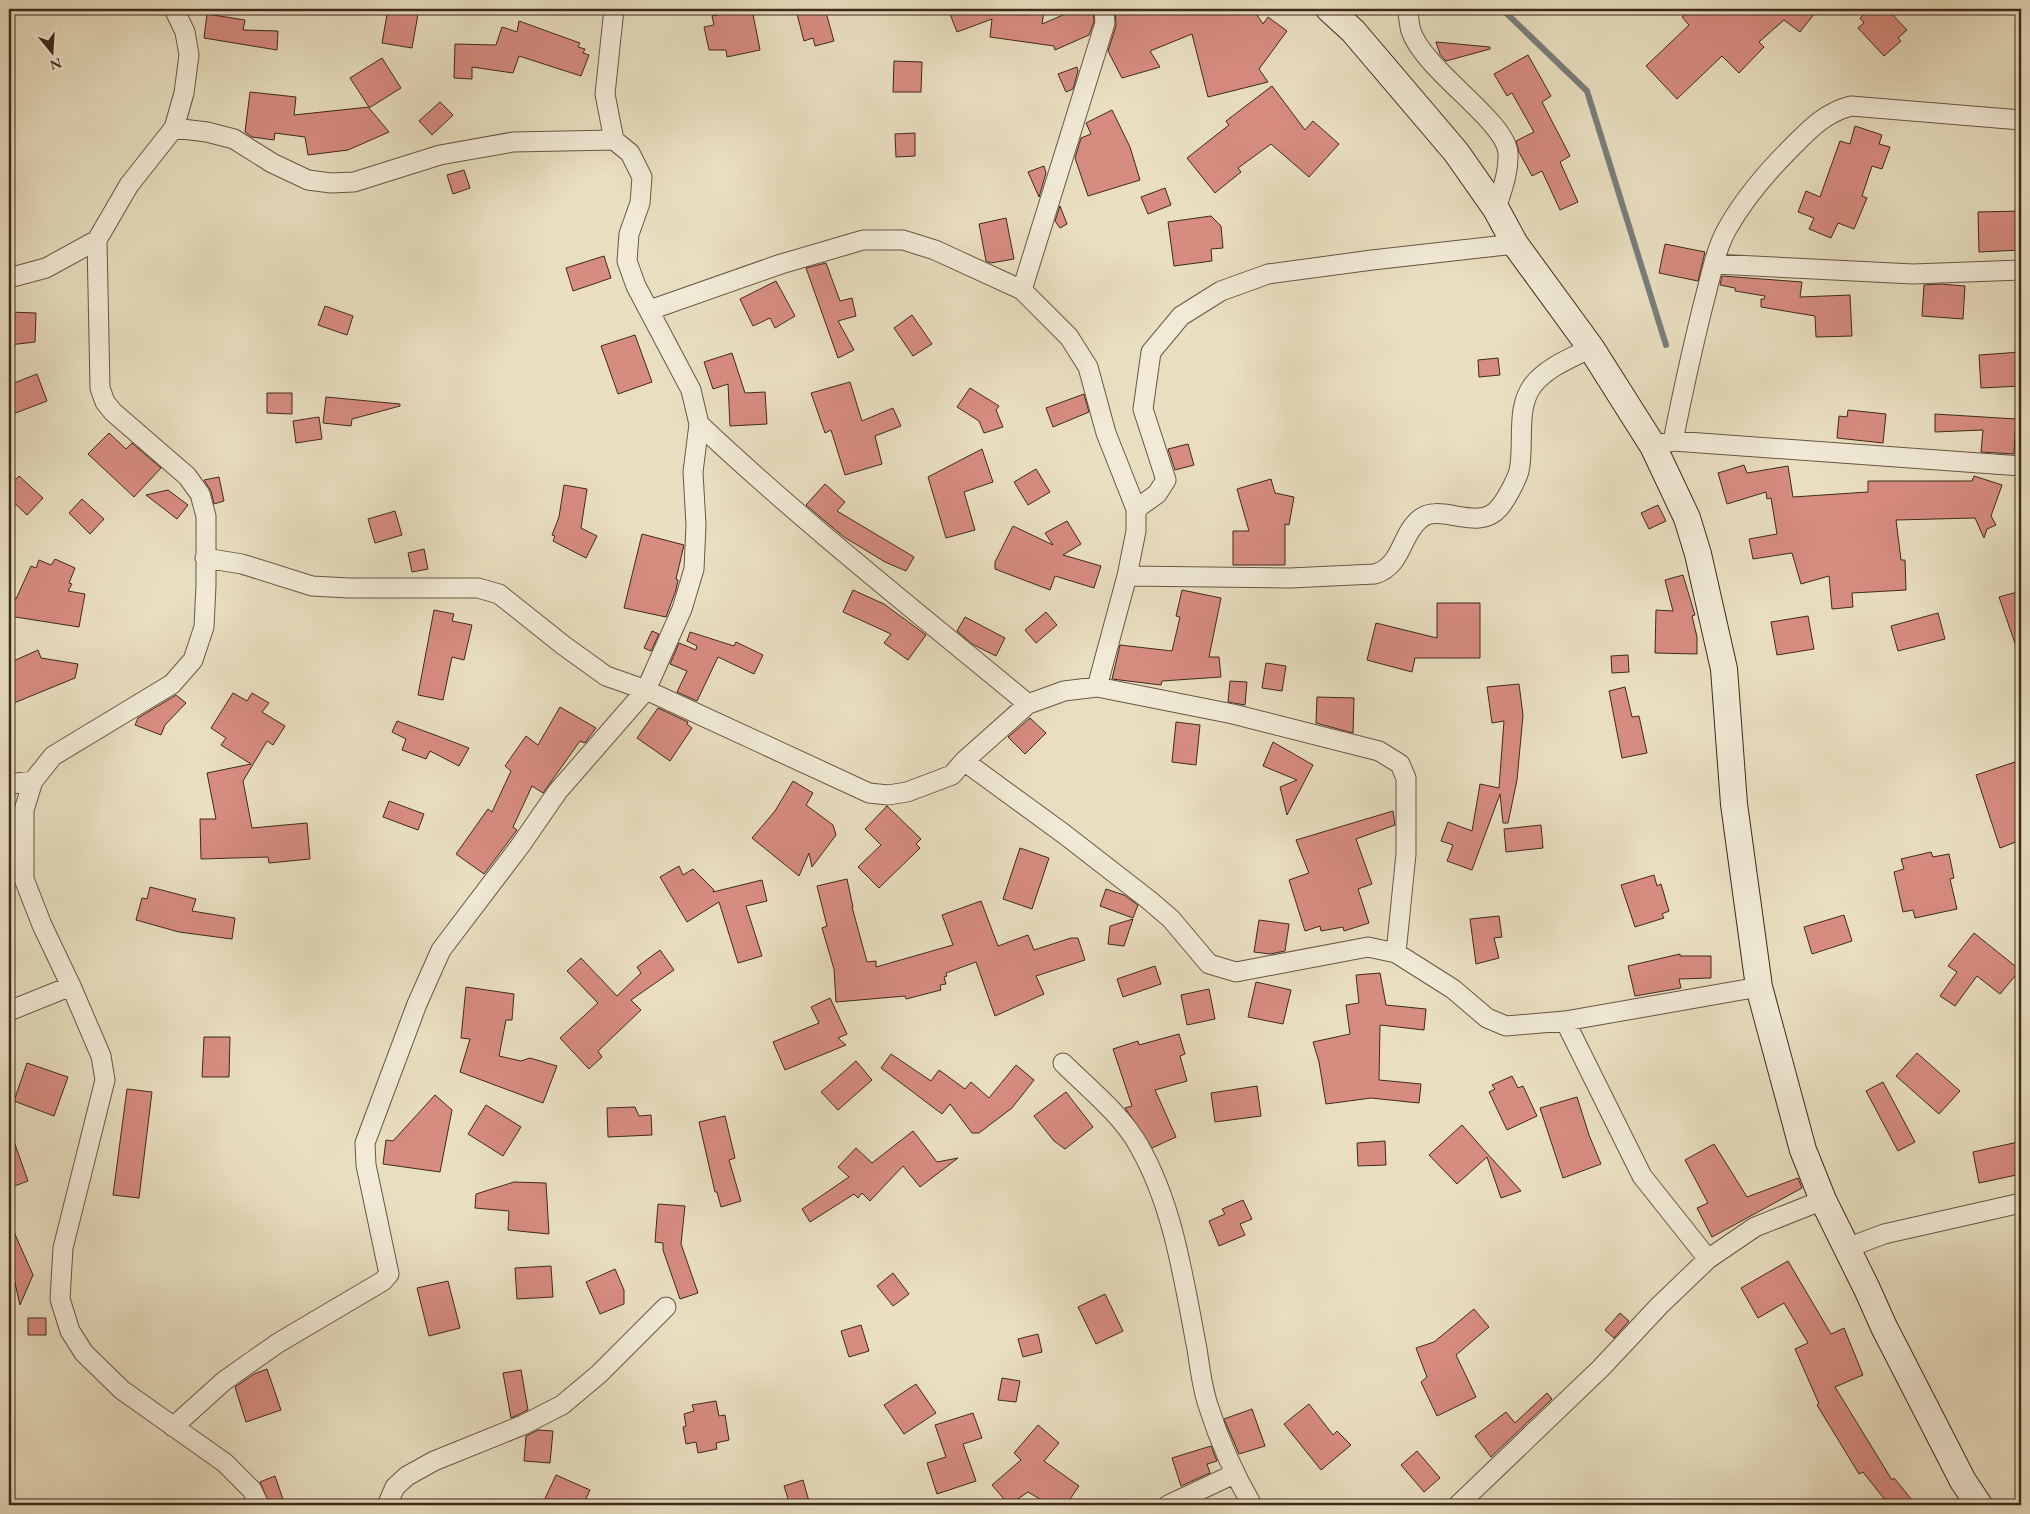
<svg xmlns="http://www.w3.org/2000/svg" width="2030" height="1514" font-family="'EB Garamond',serif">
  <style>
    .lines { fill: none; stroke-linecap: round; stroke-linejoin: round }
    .stream { stroke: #787f7d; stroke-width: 6 }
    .building { fill: #d78c80; stroke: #3e291c }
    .street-casing { stroke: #695645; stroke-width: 21 }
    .secondary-casing { stroke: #3e291c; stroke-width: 28 }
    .street { stroke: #f1ead6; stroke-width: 19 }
    .secondary { stroke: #f1ead6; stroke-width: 26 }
  </style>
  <rect width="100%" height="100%" fill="#e9dfc0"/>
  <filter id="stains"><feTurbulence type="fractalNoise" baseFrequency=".004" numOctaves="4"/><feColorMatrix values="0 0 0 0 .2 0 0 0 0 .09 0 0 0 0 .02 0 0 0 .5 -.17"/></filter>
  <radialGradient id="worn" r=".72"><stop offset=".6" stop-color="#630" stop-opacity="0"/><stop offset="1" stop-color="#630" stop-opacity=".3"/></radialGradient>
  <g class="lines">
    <path class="stream" d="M1502,9L1587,91L1666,345"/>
  </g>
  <path class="building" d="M388,9L418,14L412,48L382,43Z
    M720,9H752L760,50L727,57L726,50H709L704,27L714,25L712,16L721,14Z
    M817,9H825L834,41L815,46L813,38L804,41L797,14Z
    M948,9H1013L1014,11L1009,13L1026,15L1027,9L1044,11L1042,24L1077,9H1093L1094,22L1089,35L1055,50L1054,46L990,37L992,19L957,32Z
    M1115,9H1253L1263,24L1268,17L1287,31L1259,69L1268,82L1208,97L1192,34L1150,51L1160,67L1122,78L1108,51L1116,26Z
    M1693,9H1818L1800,32L1784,20L1759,42L1764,47L1739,73L1722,56L1677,99L1646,66L1689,25L1682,17Z
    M1870,9H1887L1907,30L1898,38L1901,41L1884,56L1858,28L1864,23L1860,18Z
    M207,14L245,20L243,30L278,31L277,50L204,38Z
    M519,21L580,43L578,47L585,49L583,53L589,55L581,76L519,56L513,73L472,67V79L454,78L455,44L496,45L502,27L517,32Z
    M1436,42L1490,47V49L1446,61L1440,54Z
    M1528,55L1551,96L1542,102L1570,156L1560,162L1578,202L1560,210L1542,171L1532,176L1519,152L1516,141L1534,132L1512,93L1507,96L1494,74Z
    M382,58L401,88L369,108L389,132L348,150L308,155L305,137L275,133L274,140L252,137L245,132L250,92L296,97L294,115L369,107L350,78Z
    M894,61L922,62L921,92H893Z
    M1077,67L1078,71L1073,89L1066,92L1058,74Z
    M1272,86L1305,130L1313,121L1339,144L1309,177L1271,144L1238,168L1241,172L1215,193L1187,158L1229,125L1226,121Z
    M440,102L453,115L432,135L419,121Z
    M1112,110L1130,147L1140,180L1088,196L1075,158L1081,138L1091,134L1086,123Z
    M1855,126L1882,135L1879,144L1890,147L1882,169L1872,166L1862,196L1867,198L1854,229L1838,223L1831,238L1809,229L1814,218L1798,212L1806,191L1820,197L1840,141L1850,144Z
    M915,133V156L896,157L895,134Z
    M1044,166L1046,173L1039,197L1028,172Z
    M464,170L470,188L453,194L447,175Z
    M1165,188L1171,205L1148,214L1141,197Z
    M1060,206L1067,224L1060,228L1055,221Z
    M2021,211V250L1979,252L1978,212Z
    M1211,216L1221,226L1223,248L1211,249L1212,261L1174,266L1168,222Z
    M1006,218L1014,259L991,263L986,261L979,224Z
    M1665,244L1705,252L1698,281L1659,273Z
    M604,256L611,278L573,291L566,268Z
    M826,263L840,301L852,298L856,316L838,321L854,350L838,358L806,268Z
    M1722,276L1802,282L1800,297L1850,295L1852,336L1816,337L1815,316L1761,307V299H1764L1765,296L1735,291V288L1720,285Z
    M776,281L795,316L775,328L770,318L753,326L740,299Z
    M1941,284L1965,286L1963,319L1922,316L1924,285Z
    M325,306L353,316L347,335L318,325Z
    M9,312L36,313L35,342L9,345Z
    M912,315L932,344L913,356L894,328Z
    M635,335L652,382L618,394L601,346Z
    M2021,352V386L1981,388L1979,355Z
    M732,353L745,393L765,392L767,424L730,426L728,384L713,389L704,362Z
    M1498,358L1500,375L1479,377L1478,360Z
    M37,374L47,401L13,414L9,403V385Z
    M850,382L862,421L893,408L901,426L875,436L882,464L845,475L831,430L825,433L811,393Z
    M970,388L999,406L996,410L1003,427L984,433L979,421L957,407Z
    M267,393H292V414L267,413Z
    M1084,394L1089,412L1053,427L1046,408Z
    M326,397L400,404V406L352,419L351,426L323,423Z
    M1848,410L1886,414L1883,443L1837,438L1839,416L1847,417Z
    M1935,414L2016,419L2014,454L1981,452L1983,430L1935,432Z
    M319,417L322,439L296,443L293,421Z
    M109,433L126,449L132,443L161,468L134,497L88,454Z
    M1188,444L1194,465L1175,470L1168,449Z
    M982,449L993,482L964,492L975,530L946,538L928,477Z
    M1744,465L1747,473L1788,466L1793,497L1868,492V481H1972L1974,476L2002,485L1991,516L1996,525L1987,529L1984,538L1975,518L1896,520L1901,560H1905L1906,590L1852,593L1853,607L1832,609L1829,576L1801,584L1792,553L1753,559L1749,539L1777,534L1771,498L1767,499L1766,492L1727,504L1718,473Z
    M1036,469L1050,492L1028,505L1014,482Z
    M19,476L43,498L27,515L9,498V487Z
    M219,477L224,501L214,504L211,491L204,480Z
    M1271,479L1275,493L1294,497L1289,525L1285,524V565H1233V531H1249L1237,489Z
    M825,484L845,502L837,511L914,557L906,571L885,562L844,537L806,505Z
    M564,485L587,489L581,528L597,536L586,558L553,541L555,536L552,535L559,517Z
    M168,490L188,505L177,519L146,495Z
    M82,499L104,519L90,534L69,513Z
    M1658,505L1666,521L1649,529L1641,513Z
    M395,511L402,535L375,543L368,519Z
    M1067,521L1081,544L1063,555L1101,566L1094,588L1055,576L1050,590L995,569V562L1013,526L1053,545L1045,533Z
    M642,534L684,545L676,579L678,580L676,590L666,617L624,608Z
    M424,549L428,569L412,572L408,553Z
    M55,559L75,568L69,583L72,584L68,591L85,594L79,627L9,616V596L16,599L31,566L36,568L39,560L51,565Z
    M1683,575L1695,615L1692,616L1697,637V654L1655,653L1656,610L1673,611L1665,580Z
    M853,590L884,604L926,635L908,660L884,643L891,634L843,612Z
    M1182,590L1221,598L1209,657H1219L1221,677L1162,681L1161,685L1112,679L1120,645L1172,651L1180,617L1176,616Z
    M2021,591V652H2018L1999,597Z
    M1437,603H1480V658H1415L1412,672L1367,660L1376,623L1437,638Z
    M434,610L454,614L452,621L472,625L464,660L452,657L443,700L418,695Z
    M1046,612L1057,625L1036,643L1025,630Z
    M1938,613L1945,639L1898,651L1891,626Z
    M1808,616L1814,649L1777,655L1771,622Z
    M965,617L1005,638L996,656L972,644L957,631Z
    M652,631L659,634L651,651L644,648Z
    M690,632L734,646L736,642L763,655L754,674L718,657L697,701L677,692L687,671L670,664L679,643L696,650L697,646L687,641Z
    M38,650L41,658L78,664L75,678L9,705V663Z
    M1628,655L1629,672L1612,673L1611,656Z
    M1266,663L1286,666L1282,691L1262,688Z
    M1230,681L1247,682L1245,705L1228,702Z
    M1519,684L1523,715L1517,780L1508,823H1503L1500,794L1472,870L1447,861L1453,845L1441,841L1448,822L1472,831L1480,784L1499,788L1504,721L1492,723L1487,687Z
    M1625,687L1632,717L1639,716L1647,753L1622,758L1609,691Z
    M233,693L247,701L252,693L269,703L262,712L285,726L273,745L267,741L243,781L252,828L307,823L310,859L269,863L268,857L201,859L200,819H216L207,773L251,764L221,745L226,738L211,728Z
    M176,695L186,703L165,725L161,735L135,725L138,718Z
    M1317,697L1354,698L1353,733L1316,723Z
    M560,707L596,728L585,743L580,741L543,793L532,786L513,827L517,830L484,874L456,854L488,809L492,812L511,771L505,766L526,736L538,745Z
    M658,708L688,722L687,724L692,728L670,761L637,738Z
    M1030,718L1046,733L1025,754L1008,737Z
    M397,721L435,735L469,748L459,766L430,751L426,759L402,750L406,739L392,732Z
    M1176,722L1200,725L1196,765L1172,762Z
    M1273,742L1313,765L1287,815L1280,787L1297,780L1263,766Z
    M2021,760V840L2000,848L1976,775Z
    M793,781L813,793L806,805L833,825L836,835L812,867L809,853L799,876L752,838L775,811Z
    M389,801L424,814L418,830L383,817Z
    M887,806L921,839L916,844L920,848L879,888L858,867L881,845L865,829Z
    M1393,811L1395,825L1356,839L1372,884L1358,889L1369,923L1344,931L1343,927L1321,931L1320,926L1305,931L1289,880L1309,873L1296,840Z
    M1541,825L1543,848L1506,852L1504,829Z
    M1020,848L1049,858L1032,909L1003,899Z
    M1931,852L1933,857L1949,854L1954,878L1950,879L1957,909L1915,918L1913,910L1903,912L1894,872L1904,869L1901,859Z
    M679,866L683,875L693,869L714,890L713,892L762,880L767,901L746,906L762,956L738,963L719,902L687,922L660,877Z
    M1654,875L1657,886L1661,884L1669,911L1662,914L1664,918L1635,927L1621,885Z
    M847,879L853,907H852L867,962L876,961V967L953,945L942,915L981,901L998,946L1028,935L1034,950L1071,938H1078L1085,960L1036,976L1044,994L995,1016L976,962L946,973L947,976L944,977L946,984L940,985L941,990L906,999L905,996L836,1002L834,969L822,928L827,926L817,886Z
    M150,887L196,899L192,911L235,918L232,939L179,932L136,920L142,898L147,899Z
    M1106,889L1124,895L1138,905L1133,918L1100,906Z
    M1844,915L1852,941L1812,954L1804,927Z
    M1499,916L1502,937L1494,938L1499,958L1476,964L1470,919Z
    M1133,919L1124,946L1108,944L1110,926Z
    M1259,920L1289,924L1285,951L1270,954L1254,952Z
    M1974,933L2020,970L2000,994L1977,976L1955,1006L1940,996L1957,972L1948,966Z
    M660,950L674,970L631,1000L641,1010L598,1051L602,1057L589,1069L560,1038L598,1003L567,971L581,958L617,996L641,973L637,967Z
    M1680,954V956H1711V978L1679,979L1681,988L1635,996L1628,966Z
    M1155,966L1161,984L1123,997L1117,979Z
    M1380,973L1386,1005L1426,1009L1424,1030L1380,1025L1379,1080L1421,1084L1419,1103L1371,1098L1326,1104L1319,1062L1313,1042L1350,1034L1346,1005L1359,1003L1356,975Z
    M1256,982L1291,990L1283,1024L1248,1017Z
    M466,987L514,994L512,1020H506L499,1056L521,1061L530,1058L557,1066L543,1103L460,1072L470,1039L461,1038Z
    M1209,989L1215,1019L1187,1025L1181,995Z
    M830,998L847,1034L838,1038L846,1045L785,1070L773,1042L819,1023L811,1007Z
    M1179,1034L1185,1054L1180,1056L1187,1081L1155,1090L1176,1137L1152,1148L1125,1108L1132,1106L1113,1049L1138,1041L1139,1045Z
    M204,1037H230L229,1077H202Z
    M1917,1053L1960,1091L1939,1114L1896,1076Z
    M891,1054L931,1081L939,1070L965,1089L971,1082L989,1098L1016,1065L1034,1080L1012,1108L979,1133H972L950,1104L942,1114L881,1068Z
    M856,1061L872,1080L838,1110L821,1092Z
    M27,1063L68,1077L54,1116L14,1101Z
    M1512,1076L1518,1088L1523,1086L1537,1116L1507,1130L1489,1092L1495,1089L1492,1085Z
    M1883,1082L1915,1142L1898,1151L1866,1091Z
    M1257,1086L1261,1116L1215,1122L1211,1093Z
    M127,1089L152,1092L139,1198L113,1195Z
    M1066,1092L1093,1127L1065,1149L1054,1141L1034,1116Z
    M435,1095L452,1110L440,1172L383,1164L386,1140L393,1141Z
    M1577,1097L1589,1135L1601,1164L1563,1178L1540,1108Z
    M486,1105L521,1127L503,1156L468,1134Z
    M635,1107L639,1116L651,1115L652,1135L608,1137L607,1108Z
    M725,1116L735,1158L729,1160L741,1201L721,1207L717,1192H715L699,1122Z
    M1462,1125L1484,1150L1521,1191L1501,1198L1487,1157L1457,1184L1429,1155Z
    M913,1131L937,1162L958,1158L920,1187L903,1166L870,1201L862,1193L858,1198L854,1194L810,1222L802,1209L849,1177L838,1167L856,1148L872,1163Z
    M9,1133H11L28,1181L9,1188Z
    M1385,1141L1386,1165L1358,1166L1357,1143Z
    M2018,1142L2021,1157V1174L1979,1183L1973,1152Z
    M1714,1144L1747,1197L1798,1178L1802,1188L1712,1237L1697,1208L1708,1203L1685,1160Z
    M514,1182L546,1183L549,1234L508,1230L509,1211L475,1208L476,1194Z
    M1243,1200L1252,1219L1240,1224L1245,1235L1219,1246L1209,1221L1225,1214L1222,1209Z
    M658,1204L685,1206L681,1244L698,1293L680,1299L663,1250V1243L655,1242Z
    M10,1223L33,1275L20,1305L9,1257Z
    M1788,1261L1831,1334L1844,1328L1863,1375L1835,1387L1892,1480L1894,1478L1916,1505H1889L1863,1472L1859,1474L1817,1405L1819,1404L1795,1349L1808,1343L1784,1303L1758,1318L1741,1288Z
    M551,1266L553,1297L517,1299L515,1268Z
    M615,1269L624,1290V1304L600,1314L586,1282Z
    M893,1273L909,1294L893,1306L877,1286Z
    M448,1281L460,1328L429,1336L417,1288Z
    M1105,1294L1123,1331L1096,1344L1078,1307Z
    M1474,1309L1489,1327L1456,1355L1476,1397L1437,1416L1421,1382L1427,1377L1416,1348L1434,1342Z
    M1620,1313L1629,1321L1614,1338L1605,1330Z
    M28,1318H46V1335H28Z
    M861,1325L869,1351L849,1357L841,1331Z
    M1038,1334L1042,1352L1023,1357L1018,1339Z
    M267,1369L281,1410L246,1422L235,1387L254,1374Z
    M521,1370L528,1410L511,1418L503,1373Z
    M1002,1378L1020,1381L1016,1402L998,1400Z
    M916,1384L936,1413L904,1434L884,1405Z
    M1547,1393L1552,1399L1491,1457L1475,1436L1506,1412L1515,1423Z
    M716,1401L719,1416L725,1415L729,1440L716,1443L717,1449L698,1453L696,1442L686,1444L683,1427L686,1426L684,1414L694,1411L692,1405Z
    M1309,1404L1333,1435L1337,1431L1351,1445L1321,1470L1284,1424Z
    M1252,1409L1265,1446L1239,1454L1224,1419Z
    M973,1413L982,1438L963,1444L976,1481L937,1494L927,1463L946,1457L935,1425Z
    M1038,1425L1059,1443L1044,1461L1079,1486L1066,1505H1050L1028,1492L1009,1505L992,1485L1021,1460L1014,1453Z
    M538,1430L553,1431L550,1463L524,1461L526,1436Z
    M1211,1446L1217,1461L1207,1464L1210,1473L1181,1486L1172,1458Z
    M1417,1451L1440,1478L1424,1492L1401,1465Z
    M556,1475L590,1490L583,1505H542Z
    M275,1476L285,1505H270L260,1482Z
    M803,1480L810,1505H790L784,1486Z"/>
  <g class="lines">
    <g class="street-casing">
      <path id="street" d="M174,9L185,32L189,55L184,93L174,128L129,185L97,240L100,388L105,402L113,412L187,476L200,494L206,516V585L204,627L193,660L172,684L53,756L33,781L24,810V879L42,925L71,986L101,1056L105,1080L63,1248L60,1299L70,1331L84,1353L122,1390L225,1463L252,1490L259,1505
        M1407,9C1409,16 1409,24 1411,31C1424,70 1506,121 1508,153C1509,172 1502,190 1496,209
        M174,128L207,132L234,139L272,163L308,180L331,183L354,182L440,155L513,142L614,140
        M1714,264L1913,274L2021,270
        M9,278L46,268L97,240
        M1022,290L1105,23L1104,9
        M650,310L781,264L863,240H903L935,250L1022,290L1069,337L1088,367L1106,433L1136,509V531L1127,576L1097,687
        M699,424C804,523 917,612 1028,704
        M1673,441C1683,391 1694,340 1707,290C1712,270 1717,247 1727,229C1744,199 1766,173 1790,149C1809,130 1824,113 1851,106L2021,120
        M1661,444L1673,441L2021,466
        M1136,509L1157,494L1166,480L1143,409L1151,352L1181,316L1221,291L1268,274L1372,260L1515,244
        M205,558L242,564L312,586L349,588H478L499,594L563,645L606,676L646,690L869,793L888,795L907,792L952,775L964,761L1028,704L1064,691L1097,687L1233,714L1379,751L1400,764L1406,778V854L1396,953
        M1127,576L1290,578L1375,574C1403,565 1400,535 1420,519C1440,502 1478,533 1499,508C1506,500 1516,481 1519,471C1525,443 1515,409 1533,385C1547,367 1571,358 1591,348
        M964,761L1064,834L1149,900L1171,919L1209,964L1236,972L1368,947L1396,953L1453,989L1487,1018L1506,1026L1565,1021L1759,987
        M9,784L33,781
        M9,1011L71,986
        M1565,1021L1642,1176L1708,1259
        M1063,1063C1089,1089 1121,1114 1139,1146C1174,1207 1184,1282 1197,1349C1200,1368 1202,1387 1208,1405C1219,1440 1234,1474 1252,1505
        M1847,1248L1884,1234L2021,1203
        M173,1427L224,1381L278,1343L383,1281L389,1274L366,1165L365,1143L417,1004L441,950L520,846L558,791L646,690L682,609L694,569L696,525L693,472L699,424L691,390L636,286L627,261L629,234L640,203L642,177L630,153L614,140L605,94L614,9
        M387,1505L395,1487L407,1476L434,1461L523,1425L562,1405L599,1374L666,1307
        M1168,1505L1234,1474
        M1458,1505L1601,1368L1659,1306L1708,1259L1755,1227L1823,1200"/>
    </g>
    <g class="secondary-casing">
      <path id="secondary" d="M1329,9L1353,31L1456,152L1496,209L1515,244L1591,348L1653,446L1687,518L1698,554L1724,669L1734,804L1759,987L1803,1150L1823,1200L1867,1289L1884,1327L1963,1481L1979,1505"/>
    </g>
    <use href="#street" class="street"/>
    <use href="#secondary" class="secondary"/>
  </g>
  <rect width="2030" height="1514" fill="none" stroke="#e9dfc0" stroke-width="30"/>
  <rect x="10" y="10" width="2010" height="1494" fill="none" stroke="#3e291c" stroke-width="2.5"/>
  <rect x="15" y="15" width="2000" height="1484" fill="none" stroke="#3e291c"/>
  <g transform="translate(52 52) rotate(162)" stroke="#f1ead6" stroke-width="4" paint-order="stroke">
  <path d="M0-4L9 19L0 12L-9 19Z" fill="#3e291c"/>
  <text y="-8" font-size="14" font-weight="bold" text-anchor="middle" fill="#3e291c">N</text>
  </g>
  <rect width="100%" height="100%" filter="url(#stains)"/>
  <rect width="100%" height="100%" fill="url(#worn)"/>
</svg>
